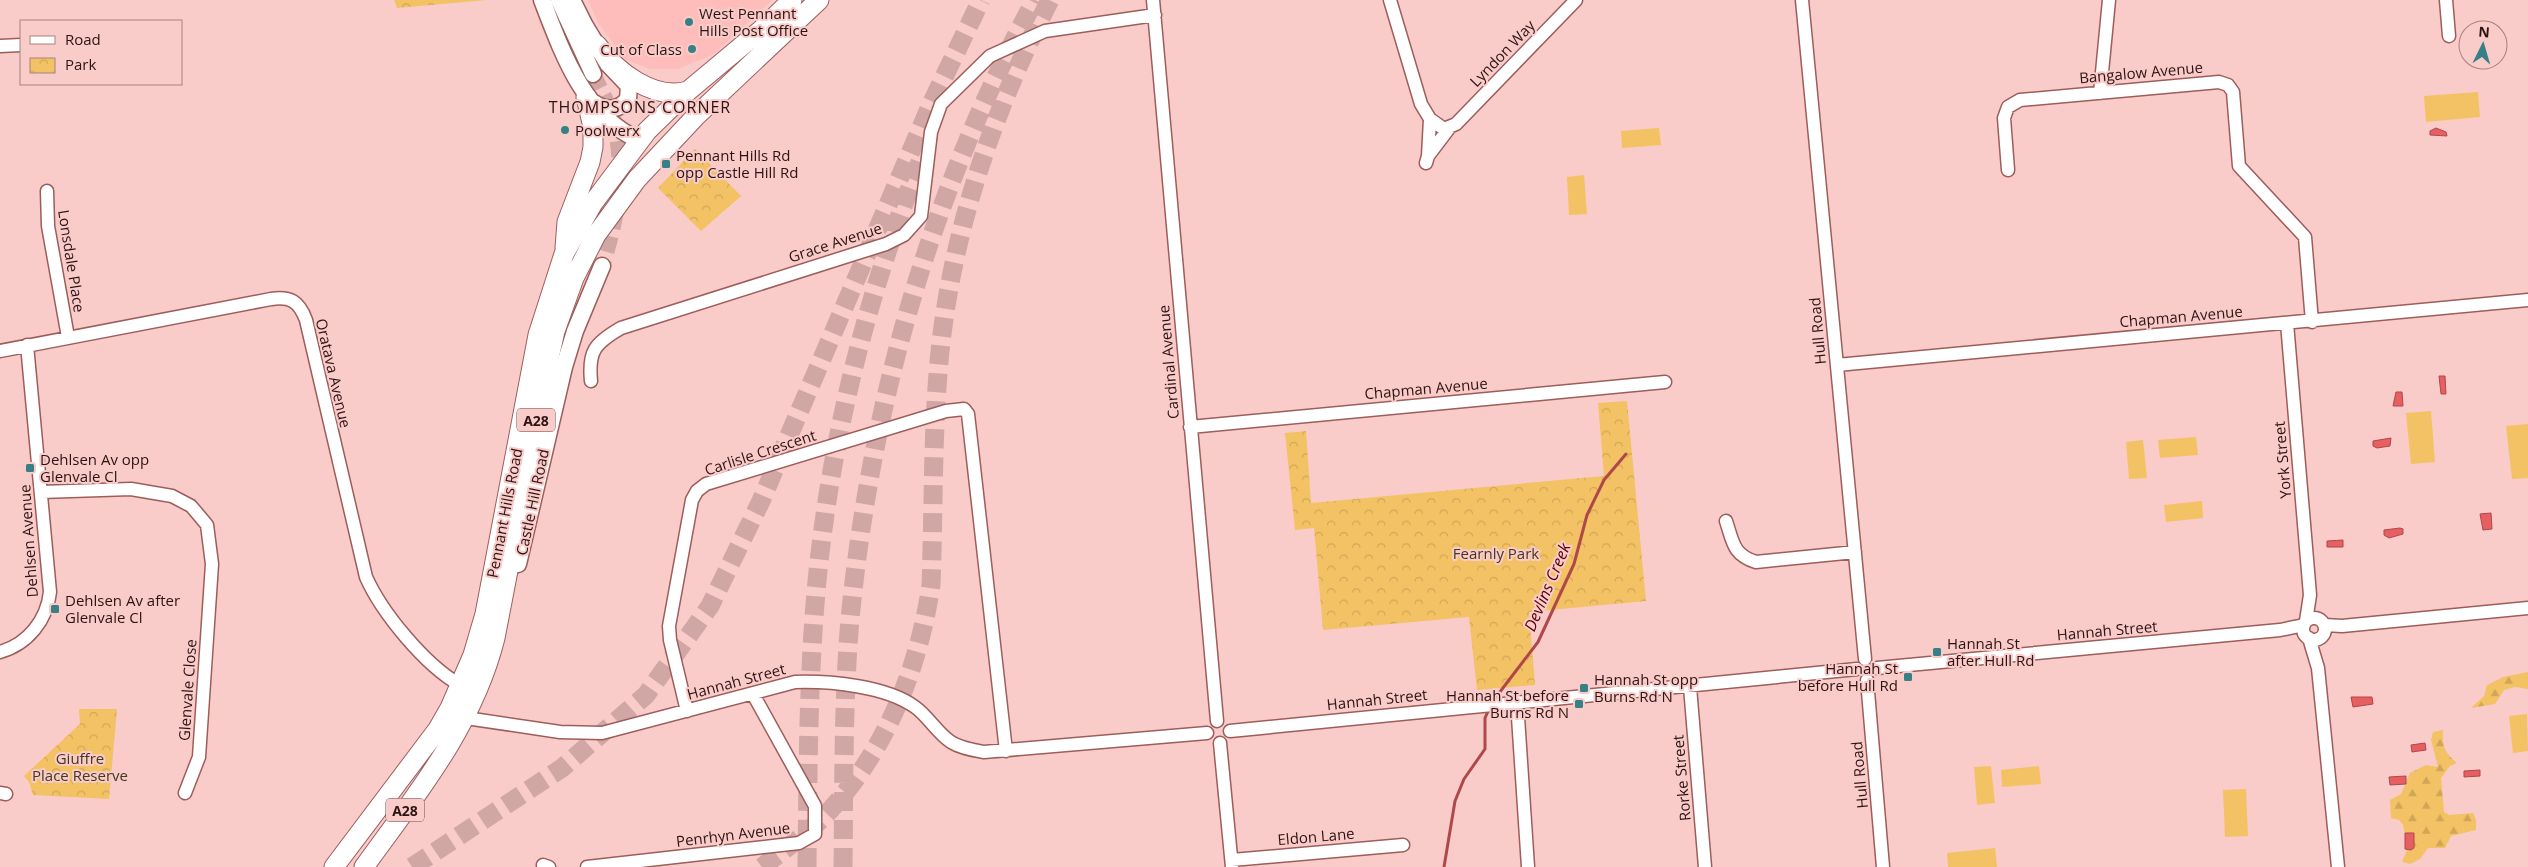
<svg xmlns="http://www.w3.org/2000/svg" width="2528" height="867" font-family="'Open Sans',sans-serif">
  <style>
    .built { fill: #febdba }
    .forest { fill: url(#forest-firs) }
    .park { fill: url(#park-crowns) }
    .pitch { fill: #f3c264 }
    .water { fill: #e75f61; stroke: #af484a }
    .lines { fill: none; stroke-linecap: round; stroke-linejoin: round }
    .stream { stroke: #af484a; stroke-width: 3 }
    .major-tunnel { stroke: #d0a7a5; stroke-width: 16; stroke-dasharray: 16 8; stroke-linecap: butt }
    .highway-tunnel { stroke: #d0a7a5; stroke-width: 19; stroke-dasharray: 19 9; stroke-linecap: butt }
    .minor-casing { stroke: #9d5d5b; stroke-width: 15 }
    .major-casing { stroke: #9d5d5b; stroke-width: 19 }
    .highway-casing { stroke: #9d5d5b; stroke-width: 21 }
    .minor { stroke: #fff; stroke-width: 12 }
    .major { stroke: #fff; stroke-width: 16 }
    .highway { stroke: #fff; stroke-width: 19 }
    .poi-dot { fill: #378085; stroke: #f9ccc9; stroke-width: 2 }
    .labels { text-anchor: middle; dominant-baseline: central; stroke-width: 4; stroke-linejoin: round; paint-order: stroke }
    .shield { fill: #f9ccc9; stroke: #6a4a4a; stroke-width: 1 }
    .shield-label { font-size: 14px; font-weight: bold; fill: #2d1313 }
    .poi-label { font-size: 15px; fill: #2d1313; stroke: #f9ccc9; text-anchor: start }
    .street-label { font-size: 15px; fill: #2d1313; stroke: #f9ccc9 }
    .park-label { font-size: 15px; fill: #433720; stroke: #f9ccc9 }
    .neighbourhood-label { font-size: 16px; letter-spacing: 1px; fill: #2d1313; stroke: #f9ccc9 }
    .water-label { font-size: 16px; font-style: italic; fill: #58000c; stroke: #f9ccc9 }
  </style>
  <defs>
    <pattern id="forest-firs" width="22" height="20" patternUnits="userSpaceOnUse" patternTransform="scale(1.25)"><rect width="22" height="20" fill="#f3c264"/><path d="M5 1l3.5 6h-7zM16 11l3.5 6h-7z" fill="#d1a656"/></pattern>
    <pattern id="park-crowns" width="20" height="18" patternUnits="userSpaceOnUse" patternTransform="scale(1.25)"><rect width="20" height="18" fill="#f3c264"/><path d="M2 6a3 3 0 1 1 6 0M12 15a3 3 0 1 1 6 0" fill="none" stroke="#d1a656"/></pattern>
  </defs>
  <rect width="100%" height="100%" fill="#f9ccc9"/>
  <path class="built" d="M588,0H772L714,54L678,69H650L624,59L599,24Z"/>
  <path class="forest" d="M2528,672V689L2515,687L2504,690L2495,704L2471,708L2484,696L2487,685L2503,677Z
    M2443,730C2442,746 2444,752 2457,763L2450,766L2441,778L2444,812L2449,815L2473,813L2476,820V830L2451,836L2445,848H2428L2420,859L2410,864L2402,862L2408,848L2403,825L2399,820L2391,818L2390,800L2401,794L2410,773L2426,765L2438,767L2431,740L2433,732Z"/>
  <path class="park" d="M394,0H487L397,8Z
    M695,149L741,196L701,231L658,188Z
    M1627,401L1646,601L1529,612L1535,685L1477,690L1469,617L1323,630L1314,528L1295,530L1285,433L1306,431L1311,503L1604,476L1598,403Z
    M79,709H117L109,799L33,795L29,782L24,776L80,724Z"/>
  <path class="pitch" d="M2478,92L2480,117L2426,122L2424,96Z
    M1659,128L1661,145L1622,148L1621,131Z
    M1584,175L1587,214L1569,215L1567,177Z
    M2431,411L2435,462L2411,464L2406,413Z
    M2528,424V478L2512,479L2506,426Z
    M2196,437L2198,455L2160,458L2158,440Z
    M2143,440L2147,478L2129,479L2126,442Z
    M2202,501L2203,518L2166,522L2164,505Z
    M2527,714L2528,751L2513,753L2509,716Z
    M1991,766L1995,803L1977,805L1974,767Z
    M2039,766L2041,784L2002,787L2001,770Z
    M2246,789L2248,836L2225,837L2223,790Z
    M1995,848L1997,867H1948L1947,853Z"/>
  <path class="water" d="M2436,128L2446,132L2447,136L2430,135V131Z
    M2439,376H2445L2446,394H2441Z
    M2396,392H2402L2403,406H2393Z
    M2391,438L2390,446L2377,448L2373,446V441Z
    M2491,513L2492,529L2483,530L2480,514Z
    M2400,528L2403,529V534L2389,538L2384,535V530Z
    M2343,540V547H2327V541Z
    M2351,697H2372L2373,704L2353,707Z
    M2425,743L2426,750L2412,752L2411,745Z
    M2480,770V776L2464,777V771Z
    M2406,776V784L2390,785L2389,777Z
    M2405,833H2414V848L2411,850L2405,849Z"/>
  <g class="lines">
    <path class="stream" d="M1493,701L1538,642L1574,564L1587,515L1604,480L1626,454
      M1444,867L1455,801L1464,779L1485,749V718L1489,709"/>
    <path class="major-tunnel" d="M593,74C600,89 609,104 613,119C627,167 617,220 602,266"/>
    <path class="highway-tunnel" d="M412,867L562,768L646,695L710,606L761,501L932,102L981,0
      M762,867C786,848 812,831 832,808C888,746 919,666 931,585C934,504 932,422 941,342C955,222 995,107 1050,0
      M807,867C808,775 808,683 816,592C829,445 866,295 922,157
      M843,867C844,784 843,701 850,619C871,403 931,191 1035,0"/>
    <g class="minor-casing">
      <path id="minor" d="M1153,0L1217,721
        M1390,0L1421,104L1430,119L1444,129L1456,124L1576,0
        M1802,0L1865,659
        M2446,0L2449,36
        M0,46L21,45
        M2100,93L2109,0
        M1428,156L1430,119
        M1426,163L1428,156L1450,127
        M2008,170L2004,118L2008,107L2020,100L2219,82L2228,85L2233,92L2239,166L2305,237L2312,322
        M47,191L48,226L68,337
        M2287,323L2310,595L2306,621
        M0,351L271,299C290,296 299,301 306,320L366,577C382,613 425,665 460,685
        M1837,365L2528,300
        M591,381C588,351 595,343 621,328L886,244L904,235L921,216L931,132L941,104L990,56L1045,31L1155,15
        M1190,427L1665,382
        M41,492L131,489L172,496L191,506L207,525L212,564L199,757L185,793
        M1726,521C1733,542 1733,555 1756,562L1855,552
        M2303 629a11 11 0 1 1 22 0a11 11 0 1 1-22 0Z
        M2325,625L2342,626L2528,608
        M2309,638L2318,668L2338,867
        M0,652C28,644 47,620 50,592L27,345
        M1877,668L2280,630L2304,625
        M1867,680L1883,867
        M1690,687L1705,867
        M1517,702L1528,867
        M687,711L670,640L669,626L692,500L697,491L706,484L946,411L964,409L968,414L1006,751
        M466,718L560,732L602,733L795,682C831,681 886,686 915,707C928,716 937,733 951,742C960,748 973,750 984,752L1207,733
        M1230,731L1857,669
        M1220,743L1232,867
        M0,793L6,794
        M1232,860L1403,845
        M543,865L549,867
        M587,867L799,843L815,834V806L753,694"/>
    </g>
    <g class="major-casing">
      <path id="major" d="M542,0C562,52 584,116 639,140
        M559,0L593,74
        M572,0L585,26L608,64L629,86L628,99C619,111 605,111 594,103
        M518,564L564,367L575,331L602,266"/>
    </g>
    <g class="highway-casing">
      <path id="highway" d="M597,45C616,71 653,101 688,91
        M565,248L567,222L590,162L593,147V127L586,97
        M334,867L438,729L450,708L473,655L485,614L538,335L564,254L593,203L647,131L688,91L761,30L792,0
        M364,867C416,795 473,726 495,638L549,358L555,331L574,278L596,235L637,179L697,115L819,0"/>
    </g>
    <use href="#minor" class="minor"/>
    <use href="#major" class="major"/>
    <use href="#highway" class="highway"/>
  </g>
  <g class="poi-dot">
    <circle cx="689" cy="22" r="5"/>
    <circle cx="692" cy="49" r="5"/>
    <circle cx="565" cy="130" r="5"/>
    <rect x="661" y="159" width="10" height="10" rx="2.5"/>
    <rect x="25" y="463" width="10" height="10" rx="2.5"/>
    <rect x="50" y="604" width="10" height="10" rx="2.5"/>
    <rect x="1932" y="647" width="10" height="10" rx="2.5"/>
    <rect x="1903" y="672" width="10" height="10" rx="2.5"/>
    <rect x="1579" y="683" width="10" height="10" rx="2.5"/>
    <rect x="1574" y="699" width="10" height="10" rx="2.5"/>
  </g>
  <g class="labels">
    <g class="shield">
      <rect x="517" y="408.5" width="38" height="23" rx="4"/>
      <rect x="386" y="798.5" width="38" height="23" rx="4"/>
    </g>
    <g class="shield-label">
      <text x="536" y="420">A28</text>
      <text x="405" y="810">A28</text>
    </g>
    <g class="poi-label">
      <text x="699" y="13">West Pennant<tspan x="699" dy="17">Hills Post Office</tspan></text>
      <text x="682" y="49" text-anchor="end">Cut of Class</text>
      <text x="575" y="130">Poolwerx</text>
      <text x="676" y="155">Pennant Hills Rd<tspan x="676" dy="17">opp Castle Hill Rd</tspan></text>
      <text x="40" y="459">Dehlsen Av opp<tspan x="40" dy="17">Glenvale Cl</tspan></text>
      <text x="65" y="600">Dehlsen Av after<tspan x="65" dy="17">Glenvale Cl</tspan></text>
      <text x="1947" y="643">Hannah St<tspan x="1947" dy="17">after Hull Rd</tspan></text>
      <text x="1898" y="668" text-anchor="end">Hannah St<tspan x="1898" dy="17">before Hull Rd</tspan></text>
      <text x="1594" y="679">Hannah St opp<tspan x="1594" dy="17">Burns Rd N</tspan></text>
      <text x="1569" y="695" text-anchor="end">Hannah St before<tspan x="1569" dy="17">Burns Rd N</tspan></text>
    </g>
    <g class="street-label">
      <text transform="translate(1502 53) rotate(-46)">Lyndon Way</text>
      <text transform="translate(2141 72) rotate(-5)">Bangalow Avenue</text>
      <text transform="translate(835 242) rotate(-18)">Grace Avenue</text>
      <text transform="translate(72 261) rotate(81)">Lonsdale Place</text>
      <text transform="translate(2181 316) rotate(-5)">Chapman Avenue</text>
      <text transform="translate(1817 331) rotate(-95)">Hull Road</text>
      <text transform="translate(1168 362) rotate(-95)">Cardinal Avenue</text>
      <text transform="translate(334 373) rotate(77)">Oratava Avenue</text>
      <text transform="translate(1426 388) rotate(-5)">Chapman Avenue</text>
      <text transform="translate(760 452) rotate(-18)">Carlisle Crescent</text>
      <text transform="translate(2282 460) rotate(-95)">York Street</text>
      <text transform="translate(532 502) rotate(-78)">Castle Hill Road</text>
      <text transform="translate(504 513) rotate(-79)">Pennant Hills Road</text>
      <text transform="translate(28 541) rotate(-94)">Dehlsen Avenue</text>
      <text transform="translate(2107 630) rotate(-5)">Hannah Street</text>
      <text transform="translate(736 681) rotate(-15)">Hannah Street</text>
      <text transform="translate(187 690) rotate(-86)">Glenvale Close</text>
      <text transform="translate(1377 699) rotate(-6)">Hannah Street</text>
      <text transform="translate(1859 775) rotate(-95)">Hull Road</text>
      <text transform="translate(1681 778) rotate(-95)">Rorke Street</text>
      <text transform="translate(733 834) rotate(-7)">Penrhyn Avenue</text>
      <text transform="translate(1316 836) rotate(-5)">Eldon Lane</text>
    </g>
    <g class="park-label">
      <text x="1496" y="553">Fearnly Park</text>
      <text x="80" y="758">Giuffre<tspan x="80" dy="17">Place Reserve</tspan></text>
    </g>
    <g class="neighbourhood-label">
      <text x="640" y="107">THOMPSONS CORNER</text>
    </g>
    <g class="water-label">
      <text transform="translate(1547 587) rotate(-67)">Devlins Creek</text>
    </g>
  </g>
  <rect x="20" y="20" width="162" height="65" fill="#f9ccc9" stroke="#a78280"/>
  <rect x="30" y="36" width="25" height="8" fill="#ffffff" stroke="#a78280"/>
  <text x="65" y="45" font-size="15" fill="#2d1313">Road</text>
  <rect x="30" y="58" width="25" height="15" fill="url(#park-crowns)" stroke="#a78280"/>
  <text x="65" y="70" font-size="15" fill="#2d1313">Park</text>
  <g transform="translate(2483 45) rotate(5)"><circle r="24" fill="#f9ccc9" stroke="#a78280"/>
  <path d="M0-4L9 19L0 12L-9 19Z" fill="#378085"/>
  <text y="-8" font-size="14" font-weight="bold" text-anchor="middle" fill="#2d1313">N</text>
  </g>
</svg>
